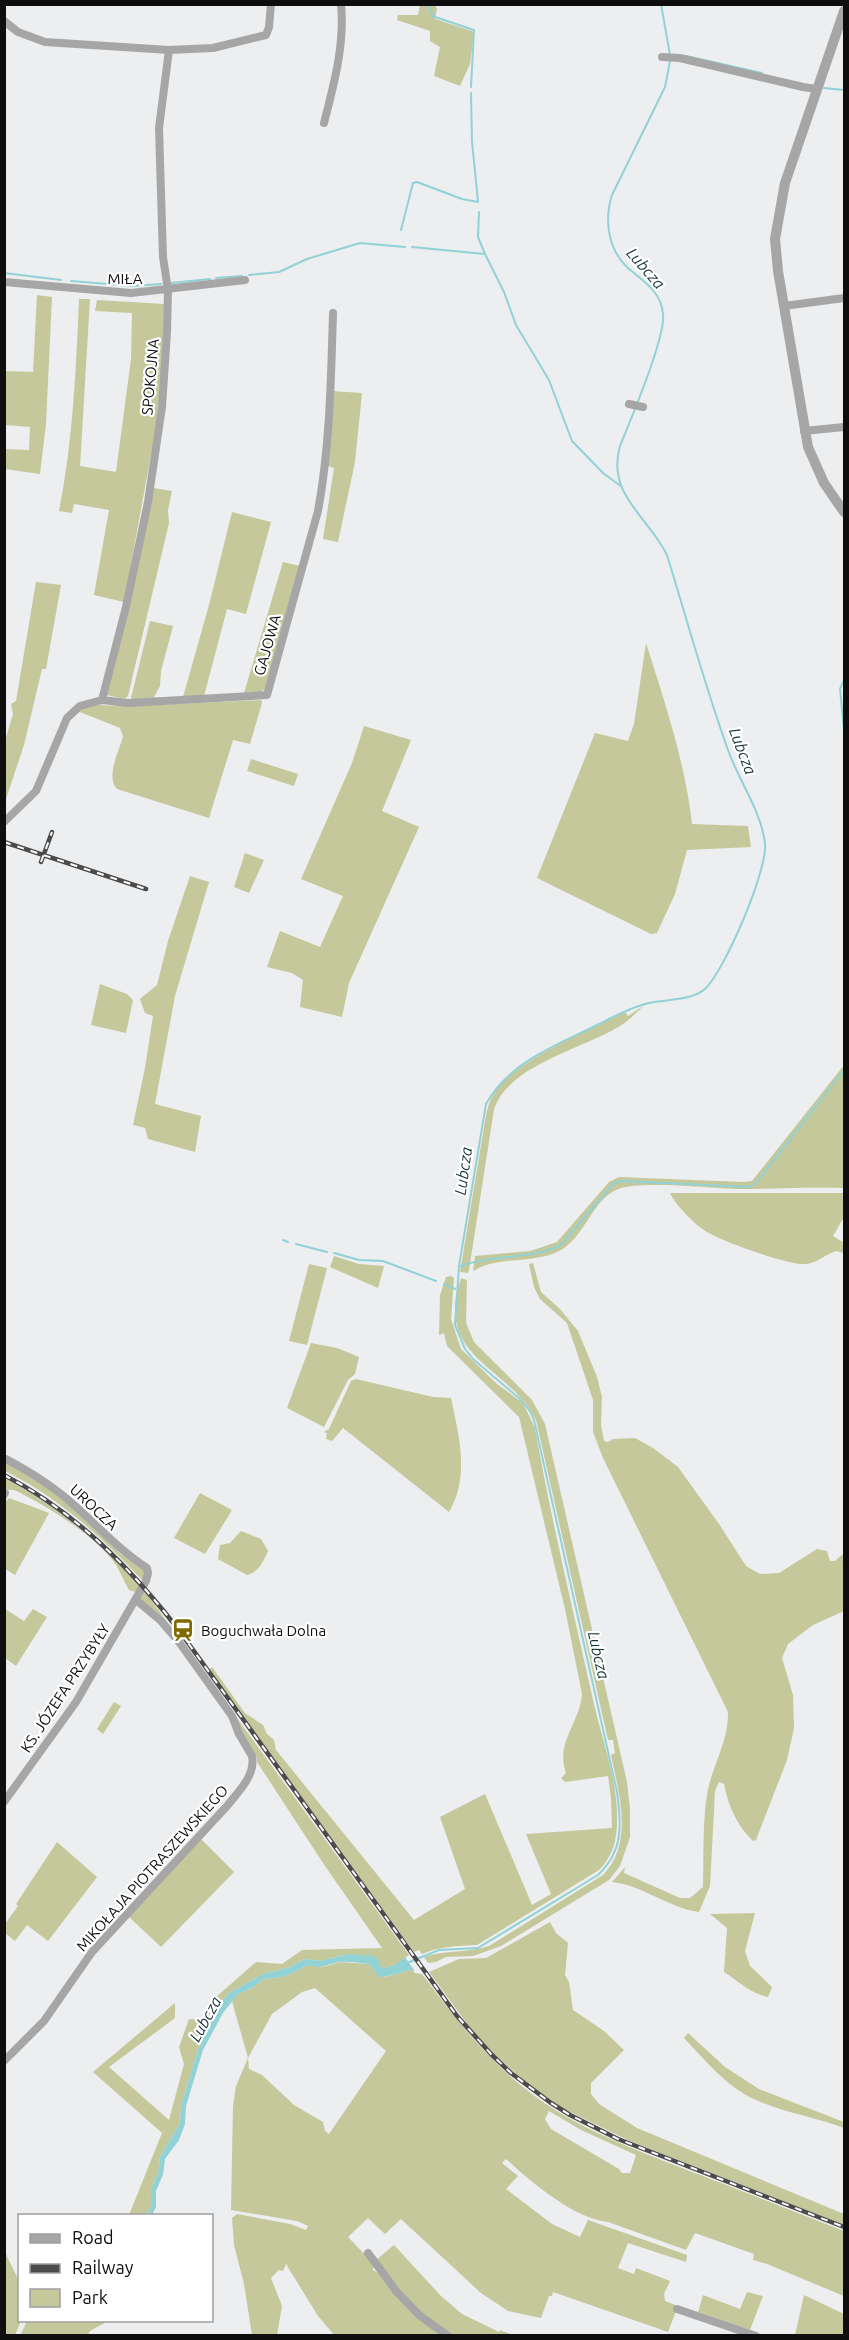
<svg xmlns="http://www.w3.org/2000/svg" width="849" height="2340" font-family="Ubuntu,sans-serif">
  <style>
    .green { fill: #c5c89a; fill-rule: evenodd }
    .water { fill: #91d2d7 }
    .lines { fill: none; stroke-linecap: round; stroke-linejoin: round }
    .stream { stroke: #91d2d7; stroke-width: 2 }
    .minor { stroke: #a7a6a6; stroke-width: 8 }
    .tertiary { stroke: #a7a6a6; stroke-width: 10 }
    .rail-casing { stroke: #4b4b4c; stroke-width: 4.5 }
    .rail { stroke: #fff; stroke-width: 2; stroke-dasharray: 7; stroke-linecap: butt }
    .labels { text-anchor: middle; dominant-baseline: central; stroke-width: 4.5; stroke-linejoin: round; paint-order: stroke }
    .street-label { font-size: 15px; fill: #0e0e0f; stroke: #fff }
    .poi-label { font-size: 15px; fill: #0e0e0f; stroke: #fff; text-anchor: start }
    .water-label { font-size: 16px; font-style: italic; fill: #17373a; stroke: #fff }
  </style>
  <rect width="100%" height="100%" fill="#eceeef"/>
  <path class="green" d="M420,5H435L437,9L435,19L472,31L474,33L470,64L460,86L434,76L440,47L430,41V31L397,20L398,15H418Z
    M37,295L52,297L46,424L40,474L4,469L5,449L29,450L30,427L5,425V371L33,372Z
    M79,299H90L80,466L116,472L131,359L132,313L95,311L97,300L164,304L162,367L155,433L124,602L94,595L109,510L74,504L72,513L59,511C73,441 76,370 79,299Z
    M332,391L362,393L355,462L338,542L323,539L334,468L328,466Z
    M153,488L172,491L168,510L169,523L128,696L124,699L107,695L130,607Z
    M232,512L271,522L246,614L227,609L204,696L183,697L209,605Z
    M283,562L300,566L265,689L261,692L244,693Z
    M36,582L61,585L46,669H42L24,745L5,802V741L13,714L11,704L16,701Z
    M150,621L173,626L161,671L160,686L153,699L134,700L131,698Z
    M646,643C665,703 685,762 692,824L748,826L751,847L687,850L675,894L657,933L651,934L537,878L595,733L628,741L634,724Z
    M261,700L262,703L250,744L233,740L209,818L117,789C105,776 120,750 123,736L120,728L80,712L83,708L95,705L130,706Z
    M364,726L411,740L382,811L419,827L349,983L342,1017L300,1007L303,980L292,973L267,967L280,931L320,947L343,896L301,879L352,763Z
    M251,759L298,774L294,786L247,771Z
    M245,853L264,860L249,893L234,887Z
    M190,876L209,882L175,996L155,1104L201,1116L195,1152L148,1139L145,1128L133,1125L145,1068L153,1016L145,1013L140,999L157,985L168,941Z
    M100,984L127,994L133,1000L126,1033L91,1025Z
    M643,1006C638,1011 632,1017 626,1022C588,1049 512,1061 494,1109L469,1270L468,1273L460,1272L486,1115C488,1106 491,1097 497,1089C522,1057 588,1031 625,1012L628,1016Z
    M844,1065V1188C808,1187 771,1189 735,1189C708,1188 637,1180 616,1190C592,1201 585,1236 561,1250C534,1265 499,1255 473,1271L475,1256L530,1251L557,1242L609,1182L619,1177L744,1182L752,1181Z
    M670,1193H844V1217L833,1236L844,1243V1253L836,1251C823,1255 816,1265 802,1264C786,1264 717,1240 704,1230C693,1223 675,1204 670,1193Z
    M334,1256L359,1264L384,1266L378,1288L330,1267Z
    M533,1263L541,1292L560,1309L578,1331L597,1377L602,1397L601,1425L604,1441L608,1442L613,1439L635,1438L653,1448L678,1467L719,1524L746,1566L760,1574L779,1573L817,1549L827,1551L830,1561H835L844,1553V1611L813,1625L788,1644L782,1658L793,1695L794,1728L787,1760L756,1840L753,1841C737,1826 728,1805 724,1784L719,1782L715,1791L710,1886L699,1912C668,1908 643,1885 612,1882L625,1867L624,1873L680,1898H690L703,1887C704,1855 702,1821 708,1789C714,1763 729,1739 728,1712L603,1458L593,1432V1400L567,1323L540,1299L534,1287L529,1264Z
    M309,1264L327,1268L307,1345L289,1341Z
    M451,1276L454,1278L451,1319L461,1349L497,1384L523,1403L535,1428C551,1519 573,1610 593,1700C602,1740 618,1780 617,1821C617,1840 613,1856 599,1870L477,1945C457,1946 441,1946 422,1954L419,1950L414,1952L209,1670L212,1667L245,1713L263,1725L267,1734L274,1740L276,1750L414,1920L465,1889L440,1817L485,1794L532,1905L551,1894L526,1834L612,1828L611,1798L608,1776L565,1782L561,1778L566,1773C555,1743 580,1723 582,1694L565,1609L519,1417L447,1346L444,1333L439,1335L440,1295L446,1277Z
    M461,1278L467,1280L466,1323L474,1342L532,1400L545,1424L627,1782L630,1809V1837L620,1866L609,1880L501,1946L473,1956L446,1957L436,1962L428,1963L424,1957C445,1950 467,1953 489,1946L603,1875C634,1843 619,1794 611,1755L615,1753L613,1740H608L536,1420C510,1366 433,1359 461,1278Z
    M311,1343L337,1348L359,1357L355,1374L348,1380L324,1427L287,1408Z
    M356,1379L433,1397L451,1398C459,1436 470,1476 449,1512L343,1428L332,1441L326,1439L327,1433L324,1432L329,1429L351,1381Z
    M4,1460L54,1491L121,1554L144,1570L146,1574L143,1581C103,1538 58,1497 5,1471Z
    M4,1478C57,1506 100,1543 141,1586L136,1592L129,1590C124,1582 121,1573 116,1565C98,1537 44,1504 14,1490H7L5,1487Z
    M200,1493L232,1510L205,1554L174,1538Z
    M9,1498L49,1513L15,1575L5,1569V1502Z
    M241,1531L261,1539L268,1551C263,1562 259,1572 247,1575L218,1559L220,1545L230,1543Z
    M144,1590L409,1955L395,1965L383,1968L348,1954L320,1961L305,1959L290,1967L263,1974L229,1993L218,2006L198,2050L181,2106L180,2123L160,2157L158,2174L151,2189V2206L147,2215H129L162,2133L93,2072L175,2003V2018L109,2067L169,2120L184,2064L179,2047L189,2019L202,2020L206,2017L208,2004L256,1962L282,1964L302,1950L382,1948L325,1866L257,1762V1758L245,1742L224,1702L139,1598Z
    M5,1609L24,1621L33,1609L47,1617L16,1666L5,1658Z
    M114,1702L121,1706L103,1734L97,1729Z
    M200,1838L234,1872L161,1947L128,1916Z
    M57,1842L97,1877L48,1941L27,1925L15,1941L5,1933V1924L18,1906L16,1904Z
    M755,1913L745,1951L750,1966L772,1987L768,1997C749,1993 740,1982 724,1972L727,1928L710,1914Z
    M550,1922L556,1933L568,1943L565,1975L569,1982L573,2010L604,2031L624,2050L591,2083V2094L599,2104L637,2128L844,2214V2225L630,2141L566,2110L534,2090L479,2040L429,1972L459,1959L486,1958Z
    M340,1962L369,1964L380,1977C392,1977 400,1971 414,1970V1973L422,1974C455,2018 488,2061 532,2094C578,2129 634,2149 687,2170C740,2190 792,2211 844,2231V2296L767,2264L753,2260L754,2254L695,2233L686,2250L608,2222C574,2219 530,2181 506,2159L502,2163L518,2176L506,2189L552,2224L580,2237L588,2220L687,2255L686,2262L628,2243L618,2268L634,2274L636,2268L670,2281L664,2294L665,2301L678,2306L668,2332L553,2292L552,2296H549L541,2318L508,2311L481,2293L401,2219L385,2234L368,2218L348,2237L374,2264L373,2270L378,2273L406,2307L440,2335H334L318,2316L286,2264L283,2271L279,2270L271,2278L282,2306L277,2335H252L244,2284L234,2245L232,2218L237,2214L290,2224L306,2230L308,2226L297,2221L231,2210L233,2106L236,2086L248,2058L232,2001L238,1994L252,1988L264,1979L283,1977L309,1965C320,1969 330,1965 340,1962ZM315,1988L386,2051L329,2134L325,2131L323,2122L294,2105L262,2075L249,2069L248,2058L272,2014L302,1992ZM549,2111L581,2130L636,2155L630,2173H622L619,2169L551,2129L545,2119Z
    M688,2033L725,2067L759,2089L844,2122V2128C810,2115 769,2111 738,2090C718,2076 701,2056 684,2038Z
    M394,2245L441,2296L462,2314L499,2332L500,2330L513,2335H452C421,2319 398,2287 376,2260Z
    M4,2250L19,2281L21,2321L15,2335H5Z
    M747,2292L763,2296L750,2330L698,2312L703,2295L740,2309Z
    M804,2295L844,2314V2335H795Z
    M27,2321H108L90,2331L88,2335L20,2336Z"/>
  <path class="water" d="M348,1954L374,1956L379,1961L380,1966L383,1968L395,1965L405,1957L414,1970C400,1971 392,1977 379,1977L369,1964C359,1963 348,1961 339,1962C328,1964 320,1970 309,1965L283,1977L264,1979L252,1988L238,1994L223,2013L203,2050L186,2106L185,2124L179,2140L165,2159L163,2175L156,2191V2207L152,2215H147L151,2206V2189L158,2174L160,2157L180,2123L181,2106L198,2050L218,2006L229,1993L263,1974L290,1967L305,1959L320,1961Z"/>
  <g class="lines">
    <path class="stream" d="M430,4L432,16L474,30L471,87
      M661,4L670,55
      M686,56L762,73
      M824,88L844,90
      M471,93L472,142L478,201
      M479,212L478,237L485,254
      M401,230L413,183L417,182L462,199L478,202
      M412,247L485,254L504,292L516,325L549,380L572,441L603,473L622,487
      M4,273L61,280
      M249,275L279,272L307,259L360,243L405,247
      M216,278L242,276
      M71,281L132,286L161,284
      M171,283L210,279
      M844,680L840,689L844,730
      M283,1240L288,1242
      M296,1244L327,1252
      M334,1253L359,1260L383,1261L436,1281
      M461,1266C493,1254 530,1260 561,1245L613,1184L620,1181L749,1187L756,1183L844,1070
      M444,1284L455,1289
      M407,1963L439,1950L478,1948L598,1875C624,1850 621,1826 617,1792L534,1420L530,1411L520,1399L473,1359L465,1349L455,1325L459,1266L486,1104C510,1061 558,1045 599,1024C615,1016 631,1007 649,1003C666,999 693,1001 706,988C725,969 768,870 765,843C761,811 739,781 728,750C705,686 687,620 667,555C649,517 606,495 620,446C630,421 666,337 663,314C661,291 644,282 628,268C608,250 604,220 612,195L665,87L670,61"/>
    <path class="minor" d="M4,21L18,32L45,42L169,50L213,48L266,35L269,27L271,4
      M662,57L680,58L803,87L817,89
      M324,123C334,84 345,44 341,4
      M4,282L131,293L245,280
      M784,306L844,298
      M629,404L643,407
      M804,431L844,427
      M102,700L126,607L148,502L162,407L167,332L168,290L163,257L159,128L169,50
      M4,822L36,791L67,718L80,706L102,700L128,703L267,695L318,511C330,446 331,379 333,313
      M4,1458C29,1471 53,1486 74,1505C98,1526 119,1550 147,1568L148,1573L146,1581L76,1702L4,1802
      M4,1495L5,1493
      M4,2061L44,2021L92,1952L227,1806C238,1792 256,1775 252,1756L239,1734L232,1716L179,1642L160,1620L136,1600
      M368,2253L397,2292L419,2315L448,2336
      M677,2309L756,2336"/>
    <path class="tertiary" d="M844,11L785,183L775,239L778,271L808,447L824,483L844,512"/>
    <g class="rail-casing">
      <path id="rail" d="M4,842L146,889
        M41,862L52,832
        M4,1475C75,1512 129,1566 178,1629L457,2016L491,2054L511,2073L551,2103L570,2115L618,2139L844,2227"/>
    </g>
    <use href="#rail" class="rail"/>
  </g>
  <defs>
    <g id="station-bare" transform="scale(1.8)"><path d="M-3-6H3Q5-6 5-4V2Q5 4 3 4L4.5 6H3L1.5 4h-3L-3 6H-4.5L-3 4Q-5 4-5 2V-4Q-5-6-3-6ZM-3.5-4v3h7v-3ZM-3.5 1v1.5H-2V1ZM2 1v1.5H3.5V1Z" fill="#7f6a02" stroke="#fff" stroke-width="2.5" paint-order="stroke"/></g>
  </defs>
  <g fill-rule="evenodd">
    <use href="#station-bare" x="183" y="1630"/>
  </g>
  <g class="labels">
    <g class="street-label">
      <text x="125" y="278">MIŁA</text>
      <text transform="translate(150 377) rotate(-85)">SPOKOJNA</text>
      <text transform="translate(267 645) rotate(-74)">GAJOWA</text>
      <text transform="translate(94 1507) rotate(43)">UROCZA</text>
      <text transform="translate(65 1688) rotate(-57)">KS. JÓZEFA PRZYBYŁY</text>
      <text transform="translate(152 1868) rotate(-48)">MIKOŁAJA PIOTRASZEWSKIEGO</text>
    </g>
    <g class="poi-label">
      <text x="201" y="1630">Boguchwała Dolna</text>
    </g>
    <g class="water-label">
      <text transform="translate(646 268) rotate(49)">Lubcza</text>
      <text transform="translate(743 751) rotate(69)">Lubcza</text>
      <text transform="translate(463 1171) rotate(-82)">Lubcza</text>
      <text transform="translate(599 1655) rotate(77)">Lubcza</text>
      <text transform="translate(205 2019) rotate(-61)">Lubcza</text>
    </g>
  </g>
  <rect width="849" height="2340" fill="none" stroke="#0e0e0f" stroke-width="12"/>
  <rect x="18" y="2214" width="195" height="108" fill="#ffffff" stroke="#9f9f9f" stroke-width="1.5"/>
  <rect x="30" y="2234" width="30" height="9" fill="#a7a6a6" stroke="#9f9f9f" stroke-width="1.5"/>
  <text x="72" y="2244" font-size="18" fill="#0e0e0f">Road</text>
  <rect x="30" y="2264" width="30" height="9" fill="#4b4b4c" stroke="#9f9f9f" stroke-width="1.5"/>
  <text x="72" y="2274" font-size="18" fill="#0e0e0f">Railway</text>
  <rect x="30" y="2289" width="30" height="18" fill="#c5c89a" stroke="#9f9f9f" stroke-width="1.5"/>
  <text x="72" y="2304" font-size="18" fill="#0e0e0f">Park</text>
</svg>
